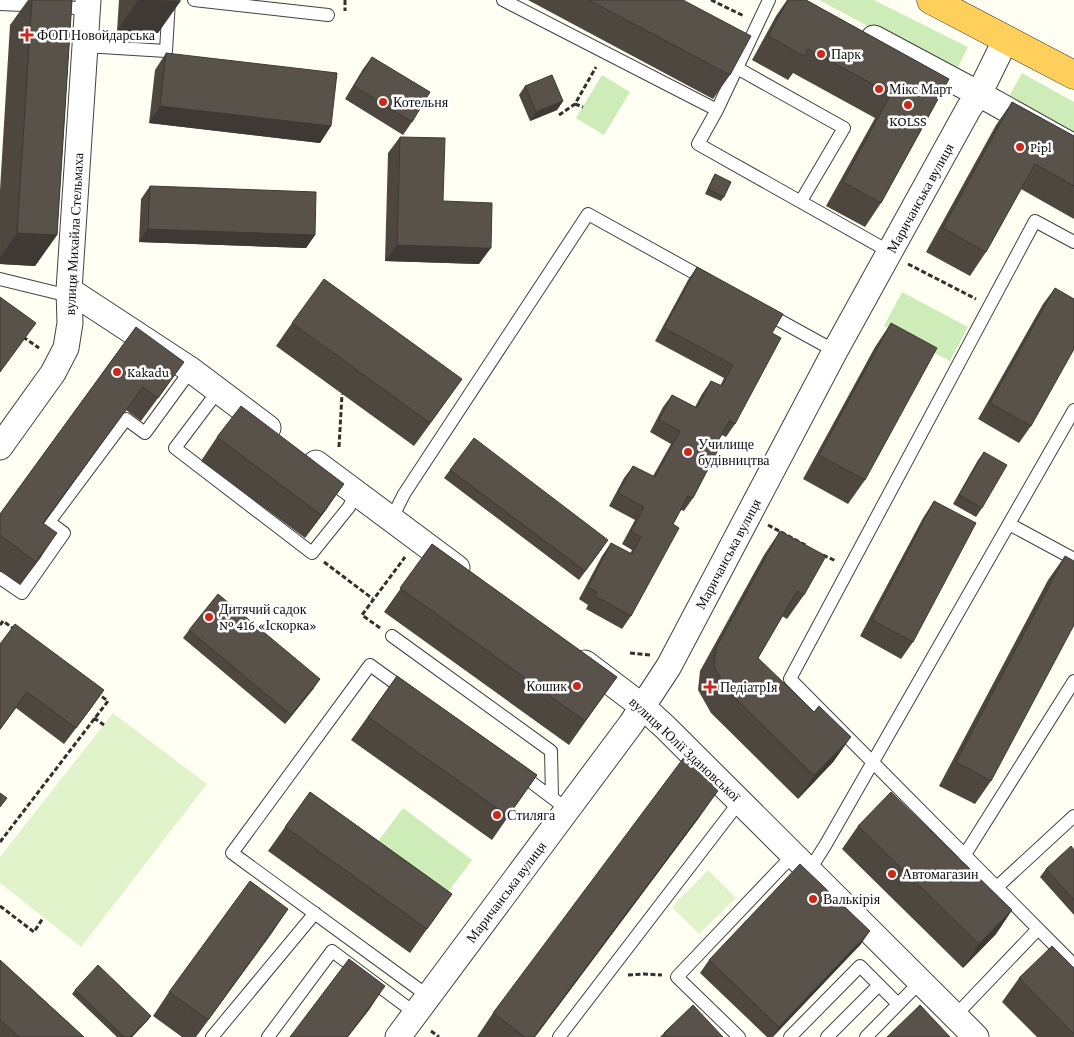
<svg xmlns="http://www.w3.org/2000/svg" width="1074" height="1037" font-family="'Crimson Pro',serif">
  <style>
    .green { fill: #cdecb8 }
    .pitch { fill: #e0f3cb }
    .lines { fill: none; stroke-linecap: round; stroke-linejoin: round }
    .service-casing { stroke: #424242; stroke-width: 14 }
    .minor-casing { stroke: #424242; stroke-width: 27 }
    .trunk-casing { stroke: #202020; stroke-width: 29 }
    .path { stroke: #313131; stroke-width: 3; stroke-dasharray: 5 2.5; stroke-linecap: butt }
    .service { stroke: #fff; stroke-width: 12 }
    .minor { stroke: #fff; stroke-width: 25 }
    .trunk { stroke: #fecf5a; stroke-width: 28 }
    .wall { fill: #4d4740 }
    .shaded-wall { fill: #3e3934 }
    .building { fill: #59524b; stroke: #3e3934 }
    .poi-dot { fill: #c82a1e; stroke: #fff; stroke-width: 2 }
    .labels { text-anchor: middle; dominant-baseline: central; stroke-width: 5; stroke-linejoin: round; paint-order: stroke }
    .poi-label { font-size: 14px; fill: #0f0f0f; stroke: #fff; text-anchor: start }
    .street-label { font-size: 14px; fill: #0f0f0f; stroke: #fff }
  </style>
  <rect width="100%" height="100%" fill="#fffef2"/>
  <path class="green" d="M819,0H874L968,47L955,73Z
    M1022,73L1074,102V136L1007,100Z
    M602,75L630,92L604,135L576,118Z
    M902,292L968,327L950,361L884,326Z
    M403,808L472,860L445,896L376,844Z"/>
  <path class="pitch" d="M113,713L207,784L81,947L0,883V857Z
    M708,870L736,898L699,934L672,907Z"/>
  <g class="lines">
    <g class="service-casing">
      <path id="service" d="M194,0L328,15
        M503,0L717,110
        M769,0L717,110L698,144L890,252
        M0,4L68,7L88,10
        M85,46L166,51L169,0
        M737,68L844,128L801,201
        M1074,242L1035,221L790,679L1074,965
        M0,279L57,293L69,290
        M766,313L835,351
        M218,391L175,448L312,553L349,507L356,493
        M391,520L404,494L588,214L707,280
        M1009,524L1074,559
        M0,578L22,593L64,533L49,522L126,419L145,433L191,370
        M392,636L551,751L552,796
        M406,691L370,665L232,853L428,996
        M519,773L567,809
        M964,856L1074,681
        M809,871L826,844L1074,410
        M997,887L1074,816
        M955,1016L1038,929
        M212,1037L315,913
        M268,1037L332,951L415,1013
        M559,1037L740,801
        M739,1037L677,977L793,855
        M790,1037L860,966L898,1004
        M827,1037L879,985
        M866,1037L921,981"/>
    </g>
    <g class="minor-casing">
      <path id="minor" d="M874,38L990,100L1074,147
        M69,290L191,370L268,428
        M0,447L53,373L66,348L70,323L69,290L88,0
        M316,463L457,568
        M585,663L643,707L665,727L976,1037
        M398,1037L631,724L669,666L835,351L969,108L979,94L1006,39"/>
    </g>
    <g class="trunk-casing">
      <path id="trunk" d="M931,0L1074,75"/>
    </g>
    <path class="path" d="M345,0V11
      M711,0L744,16
      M575,104L583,107
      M559,115L575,104L596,67
      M908,264L976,299
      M23,337L39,348
      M339,447L342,394
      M768,525L807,546
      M823,555L836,561
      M324,562L373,599
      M0,625L3,621L14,629
      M380,628L362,615L405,557
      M630,653L650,655
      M94,718L104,725
      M0,842L108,701L98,694
      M0,906L34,932L43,918
      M628,975L644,974L662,975
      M431,1031L439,1037"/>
    <use href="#service" class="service"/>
    <use href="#minor" class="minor"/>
    <use href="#trunk" class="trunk"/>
  </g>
  <path class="wall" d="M28,0H72L57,235L35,266L0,264V190L10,25Z
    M119,0H180L158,33L117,31Z
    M528,0H683L730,75L713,99Z
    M787,0H806L949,79L881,203L865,227L826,206L875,118L793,73L788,80L752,60L776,16Z
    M166,53L331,126L320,143L149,123L155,70Z
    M372,57L412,122L403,135L345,99L363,69Z
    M525,86L563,101L557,110L530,121L519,95Z
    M1012,102L1074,136V219L1021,189L986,252L970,276L926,252L996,125Z
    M400,137L443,201L479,264L385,261L388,153Z
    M715,174L724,197L721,201L705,194L712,179Z
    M150,186L315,235L306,248L139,242L141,199Z
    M697,267L772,333L735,424L726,437L722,435L714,448L693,498L684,511L681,510L673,524L631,616L622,629L586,609L588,605L579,599L602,556L611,543L630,554L632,550L622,544L635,520L609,506L624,478L633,466L653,476L671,444L650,432L663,407L672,395L695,407L702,394L711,381L720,386L724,378L655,341L688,280Z
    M1055,288L1031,426L1019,443L978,419L1043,304Z
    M292,323L462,379L414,446L276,346Z
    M891,323L865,480L848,504L803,479L875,347Z
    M136,327L167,386L141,421L126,410L44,523L41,557L20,585L0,571V514Z
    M217,437L328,507L305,538L201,461Z
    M984,452L982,508L976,517L953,504L978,460Z
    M450,470L602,549L579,580L444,478Z
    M934,501L913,642L901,659L860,636L923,518Z
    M780,531L804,595L787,619L782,616L758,658L834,761L798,799L711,713L698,690L700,671L764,555Z
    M432,544L617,677L569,745L384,612Z
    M1065,556L991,781L975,804L939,786L1048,580Z
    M189,630L314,688L285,724L183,638Z
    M0,644L92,707L64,744L16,708L0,730Z
    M397,676L537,775L492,840L351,740Z
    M310,792L452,894L410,953L268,851Z
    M701,815L535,1037H477L493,1013Z
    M858,826L1012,910L996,934L963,968L842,849Z
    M1074,850V915L1040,877L1046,869Z
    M288,909L196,1037H182L153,1016L169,992Z
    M861,944L773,1037H767L700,973L709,960Z
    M0,960L84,1037H0Z
    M1074,968V1037H1037L1002,1002L1019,978Z
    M75,990L151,1016L148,1020L132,1037H117L72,994Z
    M664,1033L723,1037H660Z"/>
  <path class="shaded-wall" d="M138,0H152L180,2L158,33L117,31Z
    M563,101L557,110L530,121L536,112Z
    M160,106L331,126L320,143L149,123Z
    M148,229L315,235L306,248L139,242Z
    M17,233L57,235L35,266L0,264V257Z
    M397,245L491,248L479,264L385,261Z
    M462,379L445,403L414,446L430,423Z
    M143,387L126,410L27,547L43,523Z
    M344,484L328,507L305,538L321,515Z
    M57,533L41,557L20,585L36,562Z
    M320,679L314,688L285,724L291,715Z
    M104,690L92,707L64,744L76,728Z
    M851,737L834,761L798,799L814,776Z
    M723,784L701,815L535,1037H534Z
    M288,909L272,933L196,1037L208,1020Z
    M1012,910L996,934L963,968L979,944Z
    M870,931L861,944L772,1037L779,1027Z
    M385,986L369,1010L348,1037H347Z
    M151,1016L148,1020L132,1037H130Z"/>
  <path class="building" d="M32,0H72L57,235L17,233Z
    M152,0H180V2Z
    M589,0H683L751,36L730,75Z
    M788,0H806L949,79L881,203L843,182L891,94L808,49L804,56L768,36Z
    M166,53L337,73L331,126L160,106Z
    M372,57L430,92L412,122L354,86Z
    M552,75L563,101L536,112L525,86Z
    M1012,102L1074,136V186L1035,164L986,252L943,228Z
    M400,137L445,138L443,201L492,203L491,248L397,245Z
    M715,174L731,182L724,197L708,189Z
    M150,186L316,192L315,235L148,229Z
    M697,267L783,314L772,333L781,338L735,424L729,421L714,448L718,450L693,498L688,496L673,524L679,528L631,616L595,596L597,592L588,587L611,543L632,554L641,537L631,531L644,507L618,493L633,466L655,477L680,431L659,420L672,395L697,408L711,381L722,386L733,365L664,328Z
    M324,279L462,379L430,423L292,323Z
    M1055,288L1074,299V349L1031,426L990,403Z
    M0,297L36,323L0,372Z
    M891,323L937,348L865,480L819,455Z
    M136,327L184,362L158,398L143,387L43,523L57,533L36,562L0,535V514Z
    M241,406L344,484L321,515L217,437Z
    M474,438L608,540L585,571L450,470Z
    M984,452L1007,465L982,508L959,495Z
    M934,501L976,523L913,642L872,620Z
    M780,531L826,556L804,595L797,591L758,658L814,712L819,706L851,737L814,776L727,690L714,666L716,648Z
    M432,544L617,677L585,721L400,588Z
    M1065,556L1074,561V625L991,781L956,762Z
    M218,594L320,679L291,715L189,630Z
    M15,624L104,690L76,728L27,692L0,729V644Z
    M397,676L537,775L508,816L368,717Z
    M685,756L723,784L534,1037H525L493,1013Z
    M310,792L452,894L427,929L285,827Z
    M891,792L1012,910L979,944L858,826Z
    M0,793L7,798L0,807Z
    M1071,846L1074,850V900L1046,869Z
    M800,864L870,931L779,1027L709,960Z
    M250,881L288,909L208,1020L169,992Z
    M1052,946L1074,968V1034L1019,978Z
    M349,959L385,986L347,1037H290Z
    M0,960L84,1037H19L0,1020Z
    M98,965L151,1016L130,1037H124L75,990Z
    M693,1005L723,1037H668L664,1033Z
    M920,1005L950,1037H887Z"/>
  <g class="poi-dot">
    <path d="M24.5 27.5h5v5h5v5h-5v5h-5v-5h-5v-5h5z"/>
    <circle cx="821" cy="54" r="5"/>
    <circle cx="879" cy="89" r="5"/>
    <circle cx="383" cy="102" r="5"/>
    <circle cx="908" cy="105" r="5"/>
    <circle cx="1020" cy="147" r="5"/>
    <circle cx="117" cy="372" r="5"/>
    <circle cx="688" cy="452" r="5"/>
    <circle cx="209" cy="617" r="5"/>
    <circle cx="577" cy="686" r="5"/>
    <path d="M707.5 679.5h5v5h5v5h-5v5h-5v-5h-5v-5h5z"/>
    <circle cx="497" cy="815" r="5"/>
    <circle cx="892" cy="874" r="5"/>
    <circle cx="813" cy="899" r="5"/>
  </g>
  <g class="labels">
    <g class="poi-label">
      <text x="37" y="35">ФОП Новойдарська</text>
      <text x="831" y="54">Парк</text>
      <text x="889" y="89">Мікс Март</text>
      <text x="393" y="102">Котельня</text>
      <text x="908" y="121" text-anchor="middle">KOLSS</text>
      <text x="1030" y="147">Pipl</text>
      <text x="127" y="372">Kakadu</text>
      <text x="698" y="444">Училище<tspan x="698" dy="16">будівництва</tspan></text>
      <text x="219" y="609">Дитячий садок<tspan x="219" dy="16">№ 416 «Іскорка»</tspan></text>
      <text x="567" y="686" text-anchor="end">Кошик</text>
      <text x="720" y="687">ПедіатрІя</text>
      <text x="507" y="815">Стиляга</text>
      <text x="902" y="874">Автомагазин</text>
      <text x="823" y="899">Валькірія</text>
    </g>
    <g class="street-label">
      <text transform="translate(920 198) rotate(-61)">Маричанська вулиця</text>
      <text transform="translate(74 234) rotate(-87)">вулиця Михайла Стельмаха</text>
      <text transform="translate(728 554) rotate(-62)">Маричанська вулиця</text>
      <text transform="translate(685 749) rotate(43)">вулиця Юлії Здановської</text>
      <text transform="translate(506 892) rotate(-53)">Маричанська вулиця</text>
    </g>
  </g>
</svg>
